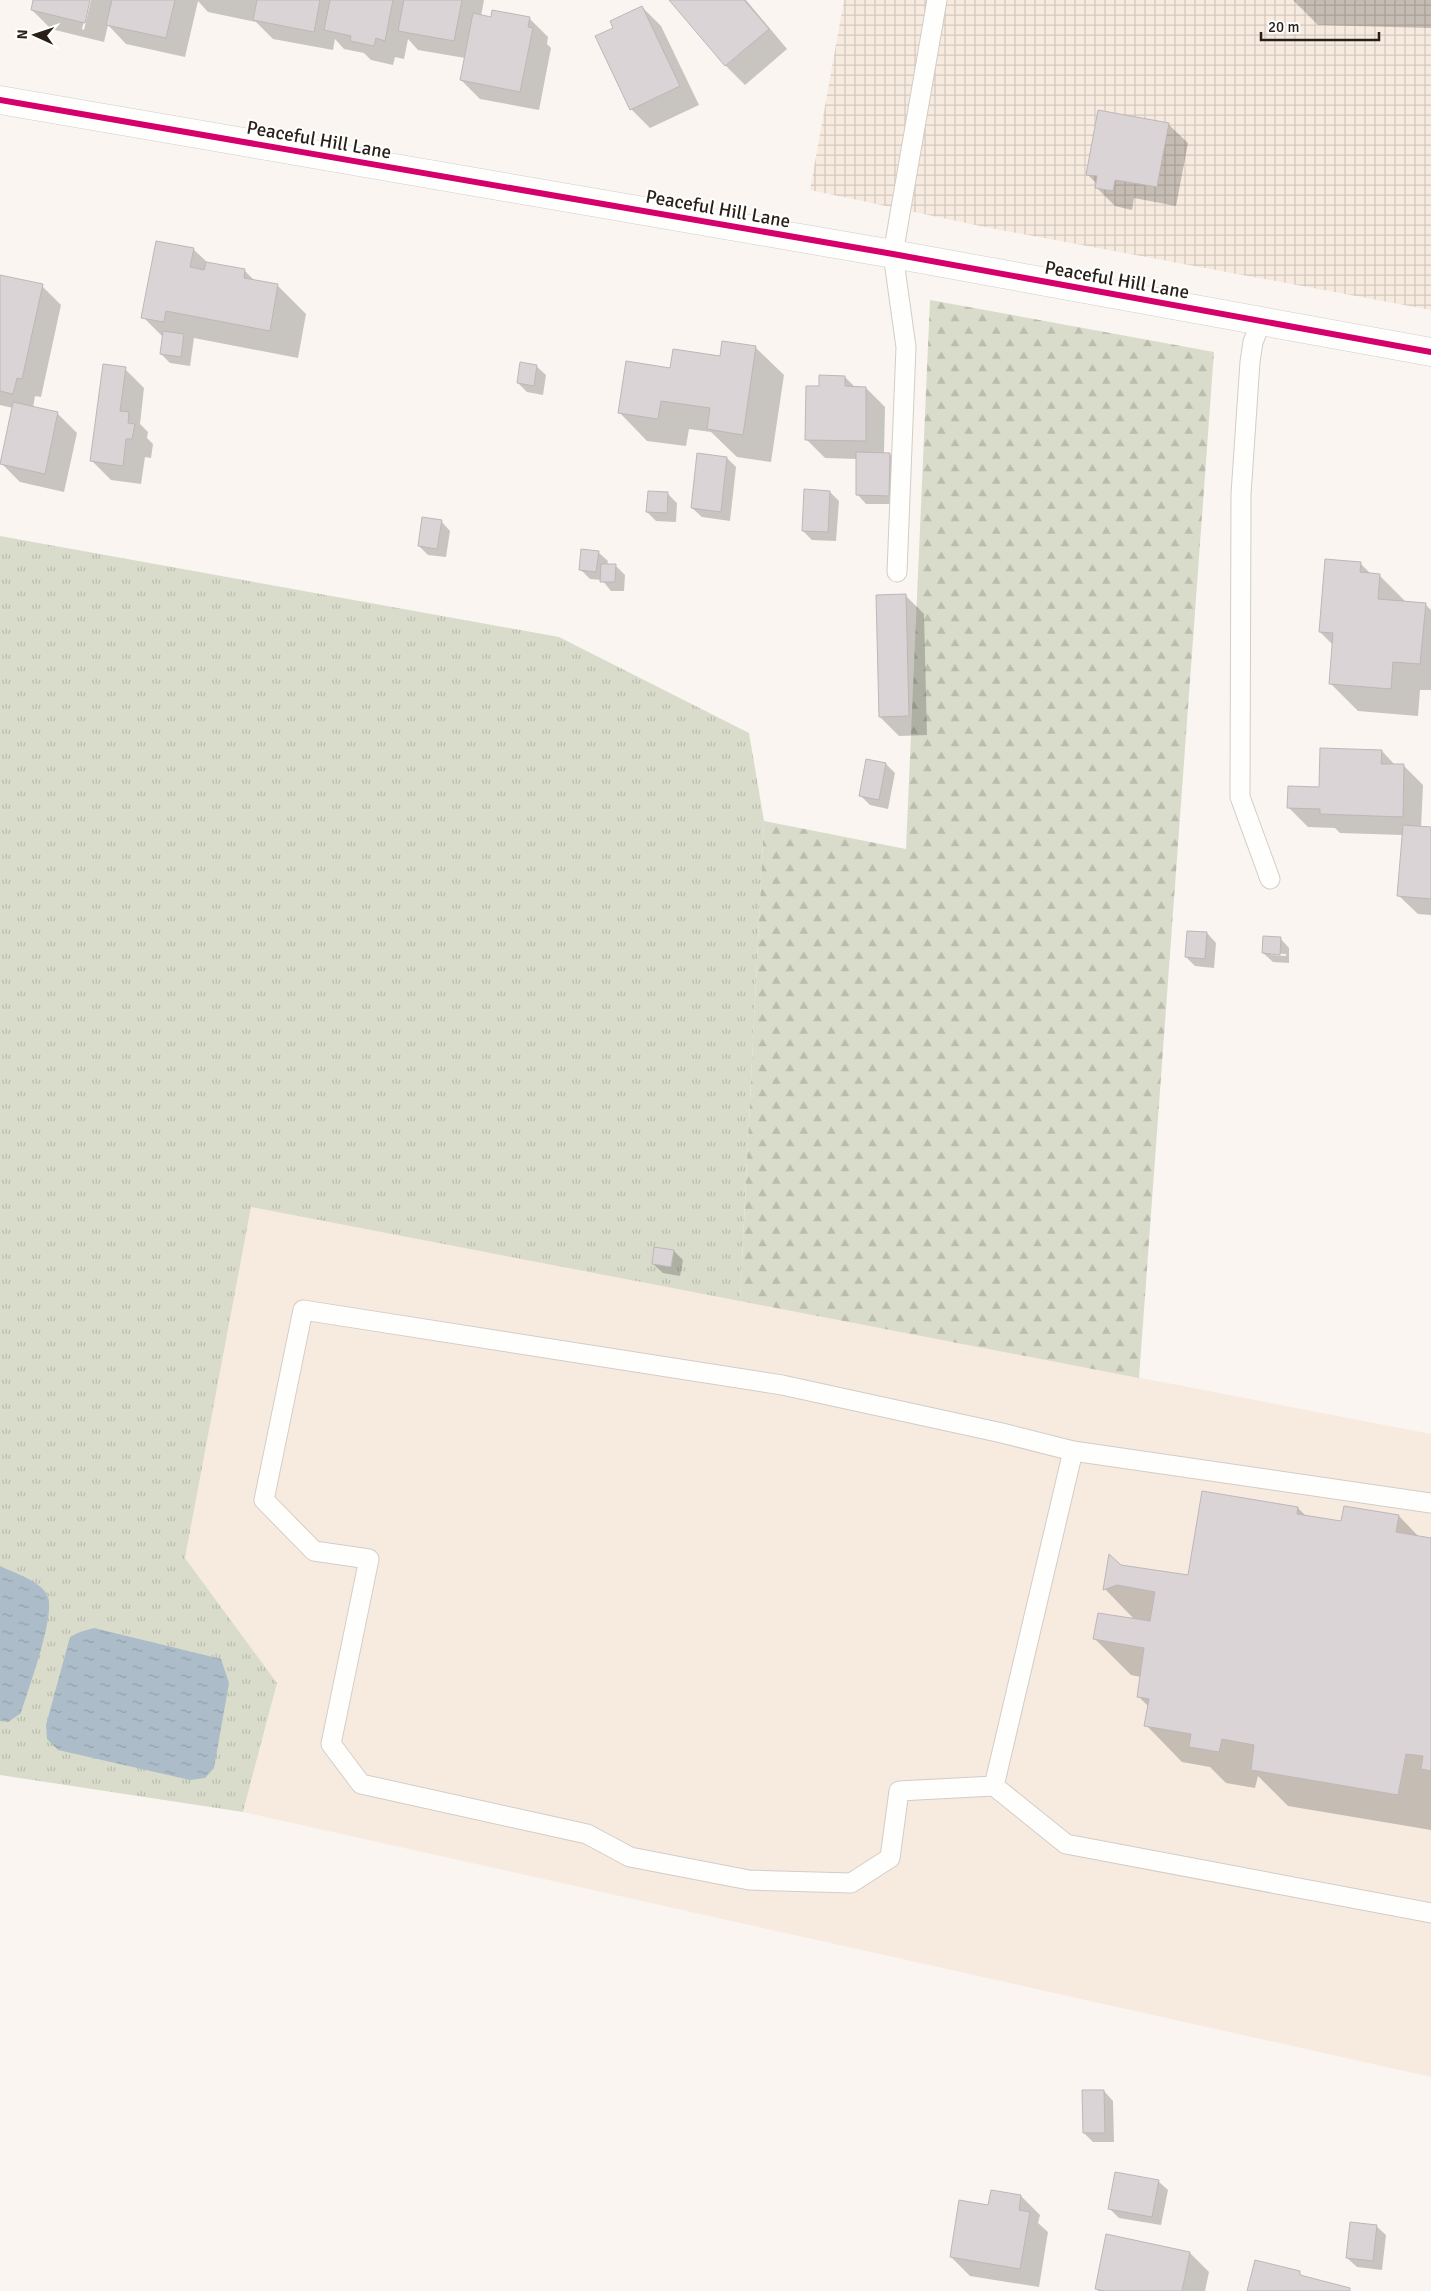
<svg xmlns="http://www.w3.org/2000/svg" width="1431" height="2291" font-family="Signika,sans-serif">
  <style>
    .built { fill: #f7ebe0 }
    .industrial { fill: url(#industrial-grid) }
    .grass { fill: url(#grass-tufts) }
    .forest { fill: url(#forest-firs) }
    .water { fill: url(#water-ripples) }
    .shadow { fill: #0003; fill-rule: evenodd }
    .building { fill: #dad4d6; stroke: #bdb7b9 }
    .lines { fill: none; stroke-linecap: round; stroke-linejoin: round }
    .service-casing { stroke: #d3ccc7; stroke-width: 21 }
    .minor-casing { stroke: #d3ccc7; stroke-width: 29 }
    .service { stroke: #fefefd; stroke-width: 19 }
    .minor { stroke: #fefefd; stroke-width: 28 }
    .cycleway-casing { stroke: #fff; stroke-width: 9 }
    .cycleway { stroke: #d6006c; stroke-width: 6 }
    .labels { text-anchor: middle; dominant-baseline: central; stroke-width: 4; stroke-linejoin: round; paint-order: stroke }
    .street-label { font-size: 19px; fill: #281f18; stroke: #fff }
  </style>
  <defs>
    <pattern id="industrial-grid" width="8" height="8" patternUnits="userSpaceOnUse" patternTransform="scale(1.25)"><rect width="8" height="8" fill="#f7ebe0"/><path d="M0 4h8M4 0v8" fill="none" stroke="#d4c9bf"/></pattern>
    <pattern id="grass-tufts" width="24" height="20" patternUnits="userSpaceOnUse" patternTransform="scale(1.25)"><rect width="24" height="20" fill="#d9dccb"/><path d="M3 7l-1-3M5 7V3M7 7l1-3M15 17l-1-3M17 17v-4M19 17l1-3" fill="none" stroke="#babcae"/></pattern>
    <pattern id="forest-firs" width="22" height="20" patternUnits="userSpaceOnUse" patternTransform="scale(1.25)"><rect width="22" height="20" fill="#d9dccb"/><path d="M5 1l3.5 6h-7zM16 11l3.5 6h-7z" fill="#babcae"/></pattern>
    <pattern id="water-ripples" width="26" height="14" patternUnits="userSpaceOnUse" patternTransform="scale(1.25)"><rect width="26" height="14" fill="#acbcc8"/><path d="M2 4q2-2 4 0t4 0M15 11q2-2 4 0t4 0" fill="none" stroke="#94a1ab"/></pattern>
  </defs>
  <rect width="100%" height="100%" fill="#faf5f0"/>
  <path class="built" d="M251,1206L1431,1434V2077L243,1812L277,1683L185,1558Z"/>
  <path class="industrial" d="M844,0H1431V310L985,227L810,190Z"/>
  <path class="grass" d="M0,536L559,637L749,733L764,821L740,1301L251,1207L185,1558L277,1683L243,1812L0,1775Z"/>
  <path class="forest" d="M930,300L1214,352L1139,1378L740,1301L764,821L906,849Z"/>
  <path class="water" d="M0,1566C14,1573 42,1581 48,1597C55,1617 28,1690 21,1713L8,1722L0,1721Z
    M94,1628L221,1659L229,1683L214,1768L205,1778L190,1780L58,1750L47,1739L46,1725L70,1637L80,1632Z"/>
  <path class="shadow" d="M34,0H89L82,29L84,30L91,0H484L481,16L492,18H529L548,37L547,44L551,48L539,110L480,99L461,80L465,58L418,50L408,39L404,59L395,57L393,65L371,60L364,53L344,49L335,39L333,50L273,39L256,22L208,12L198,1L185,57L126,44L108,25L104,42L51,29L32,10Z
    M671,0H746L787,49L745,85L726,66Z
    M1293,0H1431V28L1318,25Z
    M642,7L661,26L699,105L650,128L631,109L615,28Z
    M1168,124L1188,143L1176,206L1134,198L1132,210L1115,206L1096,187L1097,184L1087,174Z
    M193,249L208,263L244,270L255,281L278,286L306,314L298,358L194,338L190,366L170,363L161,354L164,338L143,317Z
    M0,276L42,286L61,305L41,397L35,396L33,408L58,414L77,433L64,492L20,482L1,463L13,408L0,405Z
    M755,347L784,375L771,462L737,457L711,432L689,429L686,446L647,441L619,412L671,369Z
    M536,366L546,375L543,395L527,392L518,383Z
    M125,369L144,388L140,424L148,432L147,438L153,444L151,458L145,457L141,484L111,480L92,461Z
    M845,377L856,388H866L885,407L884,454H890L899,463L898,504H866L857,494L858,459L825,458L806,439L820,387Z
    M727,458L736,467L730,521L702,517L692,508Z
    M830,492L839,501L836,541L812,540L803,531Z
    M668,494L677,503L676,522L656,521L647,512Z
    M441,521L450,531L446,557L428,555L419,546Z
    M598,552L608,561L607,565H615L625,575L624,591H611L602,580L590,579L580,569Z
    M1360,563L1371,574L1379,575L1406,602L1425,604L1431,610V690H1420L1418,716L1358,711L1330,683L1333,645L1320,632Z
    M905,595L924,614L927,735L899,736L880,717Z
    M1382,751L1395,765L1404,766L1423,785L1421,828L1431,829V915L1418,914L1398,895L1403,835L1340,833L1335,828L1308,827L1289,808Z
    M886,764L895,773L888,809L870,805L861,796Z
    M1207,933L1216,943L1214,968L1195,966L1186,957Z
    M1280,938L1289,948V963L1273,962L1263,953ZM1271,953L1286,954V956L1271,955Z
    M674,1251L683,1260L680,1276L663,1273L653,1264Z
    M1298,1508L1307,1517L1342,1523L1399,1516L1419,1537L1431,1539V1830L1288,1806L1258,1776L1255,1788L1226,1783L1210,1767L1182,1762L1146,1725L1149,1707L1138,1696L1141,1677L1131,1675L1095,1639L1135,1620L1105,1589L1120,1566L1189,1577Z
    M1104,2091L1113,2101L1114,2142H1093L1084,2133Z
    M1158,2181L1168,2190L1161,2225L1119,2218L1109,2208Z
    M1021,2196L1040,2215L1038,2223L1048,2232L1039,2287L970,2276L951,2257L989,2207Z
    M1376,2226L1386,2235L1382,2270L1357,2267L1347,2258Z
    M1190,2253L1209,2272L1205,2291H1098L1096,2289Z"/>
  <path class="building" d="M33,0H90L85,23L31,10Z
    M112,0H175L166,38L106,25Z
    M257,0H320L314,32L253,20Z
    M330,0H393L385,41L376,38L374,46L350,41L351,36L324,30Z
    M404,0H462L454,41L398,31Z
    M669,0H744L769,29L725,66Z
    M642,6L680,86L630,110L595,36L613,28L610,21Z
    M492,10L530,17L528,27L533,28L520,92L460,80L473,13L491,17Z
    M1098,110L1169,123L1157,187L1115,180L1113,191L1095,188L1097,176L1086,175Z
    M156,241L194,248L190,267L204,270L206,262L245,269L244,278L278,284L270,331L166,311L164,322L141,318Z
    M0,275L43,284L22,379L17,378L13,394L0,391Z
    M163,331L184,334L181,357L160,354Z
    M722,341L756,346L743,435L707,429L710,408L661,401L658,419L618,413L626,361L670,368L673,349L720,356Z
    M520,362L537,365L534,386L517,383Z
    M103,364L126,367L120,411L129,412L128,423L135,424L132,439H126L123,466L90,461Z
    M819,375L845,376V386L866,387V441L805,440L806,386H819Z
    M13,402L58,412L45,474L0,464Z
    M856,452L890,453L889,496L856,495Z
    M697,453L727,457L721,512L691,508Z
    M804,489L830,491L828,532L802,531Z
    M648,491L668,492L667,513L646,512Z
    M422,517L442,520L437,549L418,546Z
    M581,549L599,551L596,572L579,570Z
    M1325,559L1361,562L1360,572L1380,574L1378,599L1426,603L1420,664L1393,662L1391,689L1329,684L1333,633L1319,632Z
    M601,564H616L615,582H600Z
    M906,594L909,716L879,717L876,595Z
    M1320,748L1382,750L1381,764H1404L1403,817L1320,814V809L1287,808L1288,786L1319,787Z
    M866,759L886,763L879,800L859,796Z
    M1403,825L1431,827V899L1397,896Z
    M1187,931L1207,932L1205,959L1185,957Z
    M1263,936L1281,937L1280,955L1262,953Z
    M654,1247L674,1250L671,1267L652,1264Z
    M1202,1491L1298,1507L1297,1514L1341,1521L1344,1506L1399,1515L1396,1532L1431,1538V1771L1421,1769L1423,1756L1406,1754L1398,1795L1251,1770L1254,1745L1222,1739L1219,1752L1189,1747L1191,1734L1144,1726L1149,1699L1137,1697L1144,1648L1093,1639L1098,1613L1150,1621L1155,1592L1117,1585L1103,1590L1109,1554L1121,1565L1188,1575Z
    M1082,2090H1104L1105,2133H1083Z
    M1115,2172L1159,2180L1152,2217L1108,2209Z
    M991,2190L1021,2195L1019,2210L1030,2212L1020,2269L950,2257L959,2200L988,2205Z
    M1350,2222L1377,2225L1373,2261L1346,2258Z
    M1106,2234L1190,2252L1182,2291H1105L1095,2289Z
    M1255,2260L1300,2271V2275L1350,2288V2291H1247Z"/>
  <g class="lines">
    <g class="service-casing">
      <path id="service" d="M1261,322L1253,342L1250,362L1241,494L1240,797L1270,879
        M897,572L906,347L893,254L937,0
        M1431,1503L1073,1451L994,1786L1066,1844L1431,1913
        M994,1786L899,1791L890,1858L851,1883L749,1880L630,1857L587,1834L361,1784L331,1744L369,1559L314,1551L264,1500L303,1310L782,1385L1002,1433L1073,1451"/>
    </g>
    <g class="minor-casing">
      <path id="minor" d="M0,100L893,254L1431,352"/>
    </g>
    <use href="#service" class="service"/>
    <use href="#minor" class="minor"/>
    <g class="cycleway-casing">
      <path id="cycleway" d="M0,100L893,254L1431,352"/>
    </g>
    <use href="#cycleway" class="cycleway"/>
  </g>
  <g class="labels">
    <g class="street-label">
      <text transform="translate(319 140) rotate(10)">Peaceful Hill Lane</text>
      <text transform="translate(718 209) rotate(10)">Peaceful Hill Lane</text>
      <text transform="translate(1117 280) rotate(10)">Peaceful Hill Lane</text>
    </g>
  </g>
  <g transform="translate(35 35) rotate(273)" stroke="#ffffff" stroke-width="4" paint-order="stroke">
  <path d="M0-4L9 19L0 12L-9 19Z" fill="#281f18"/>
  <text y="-8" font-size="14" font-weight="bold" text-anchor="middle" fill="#281f18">N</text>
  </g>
  <path d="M1261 32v8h118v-8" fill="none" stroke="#281f18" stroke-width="2.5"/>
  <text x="1268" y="32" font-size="15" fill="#281f18" stroke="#ffffff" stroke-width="4" paint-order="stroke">20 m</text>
</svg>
